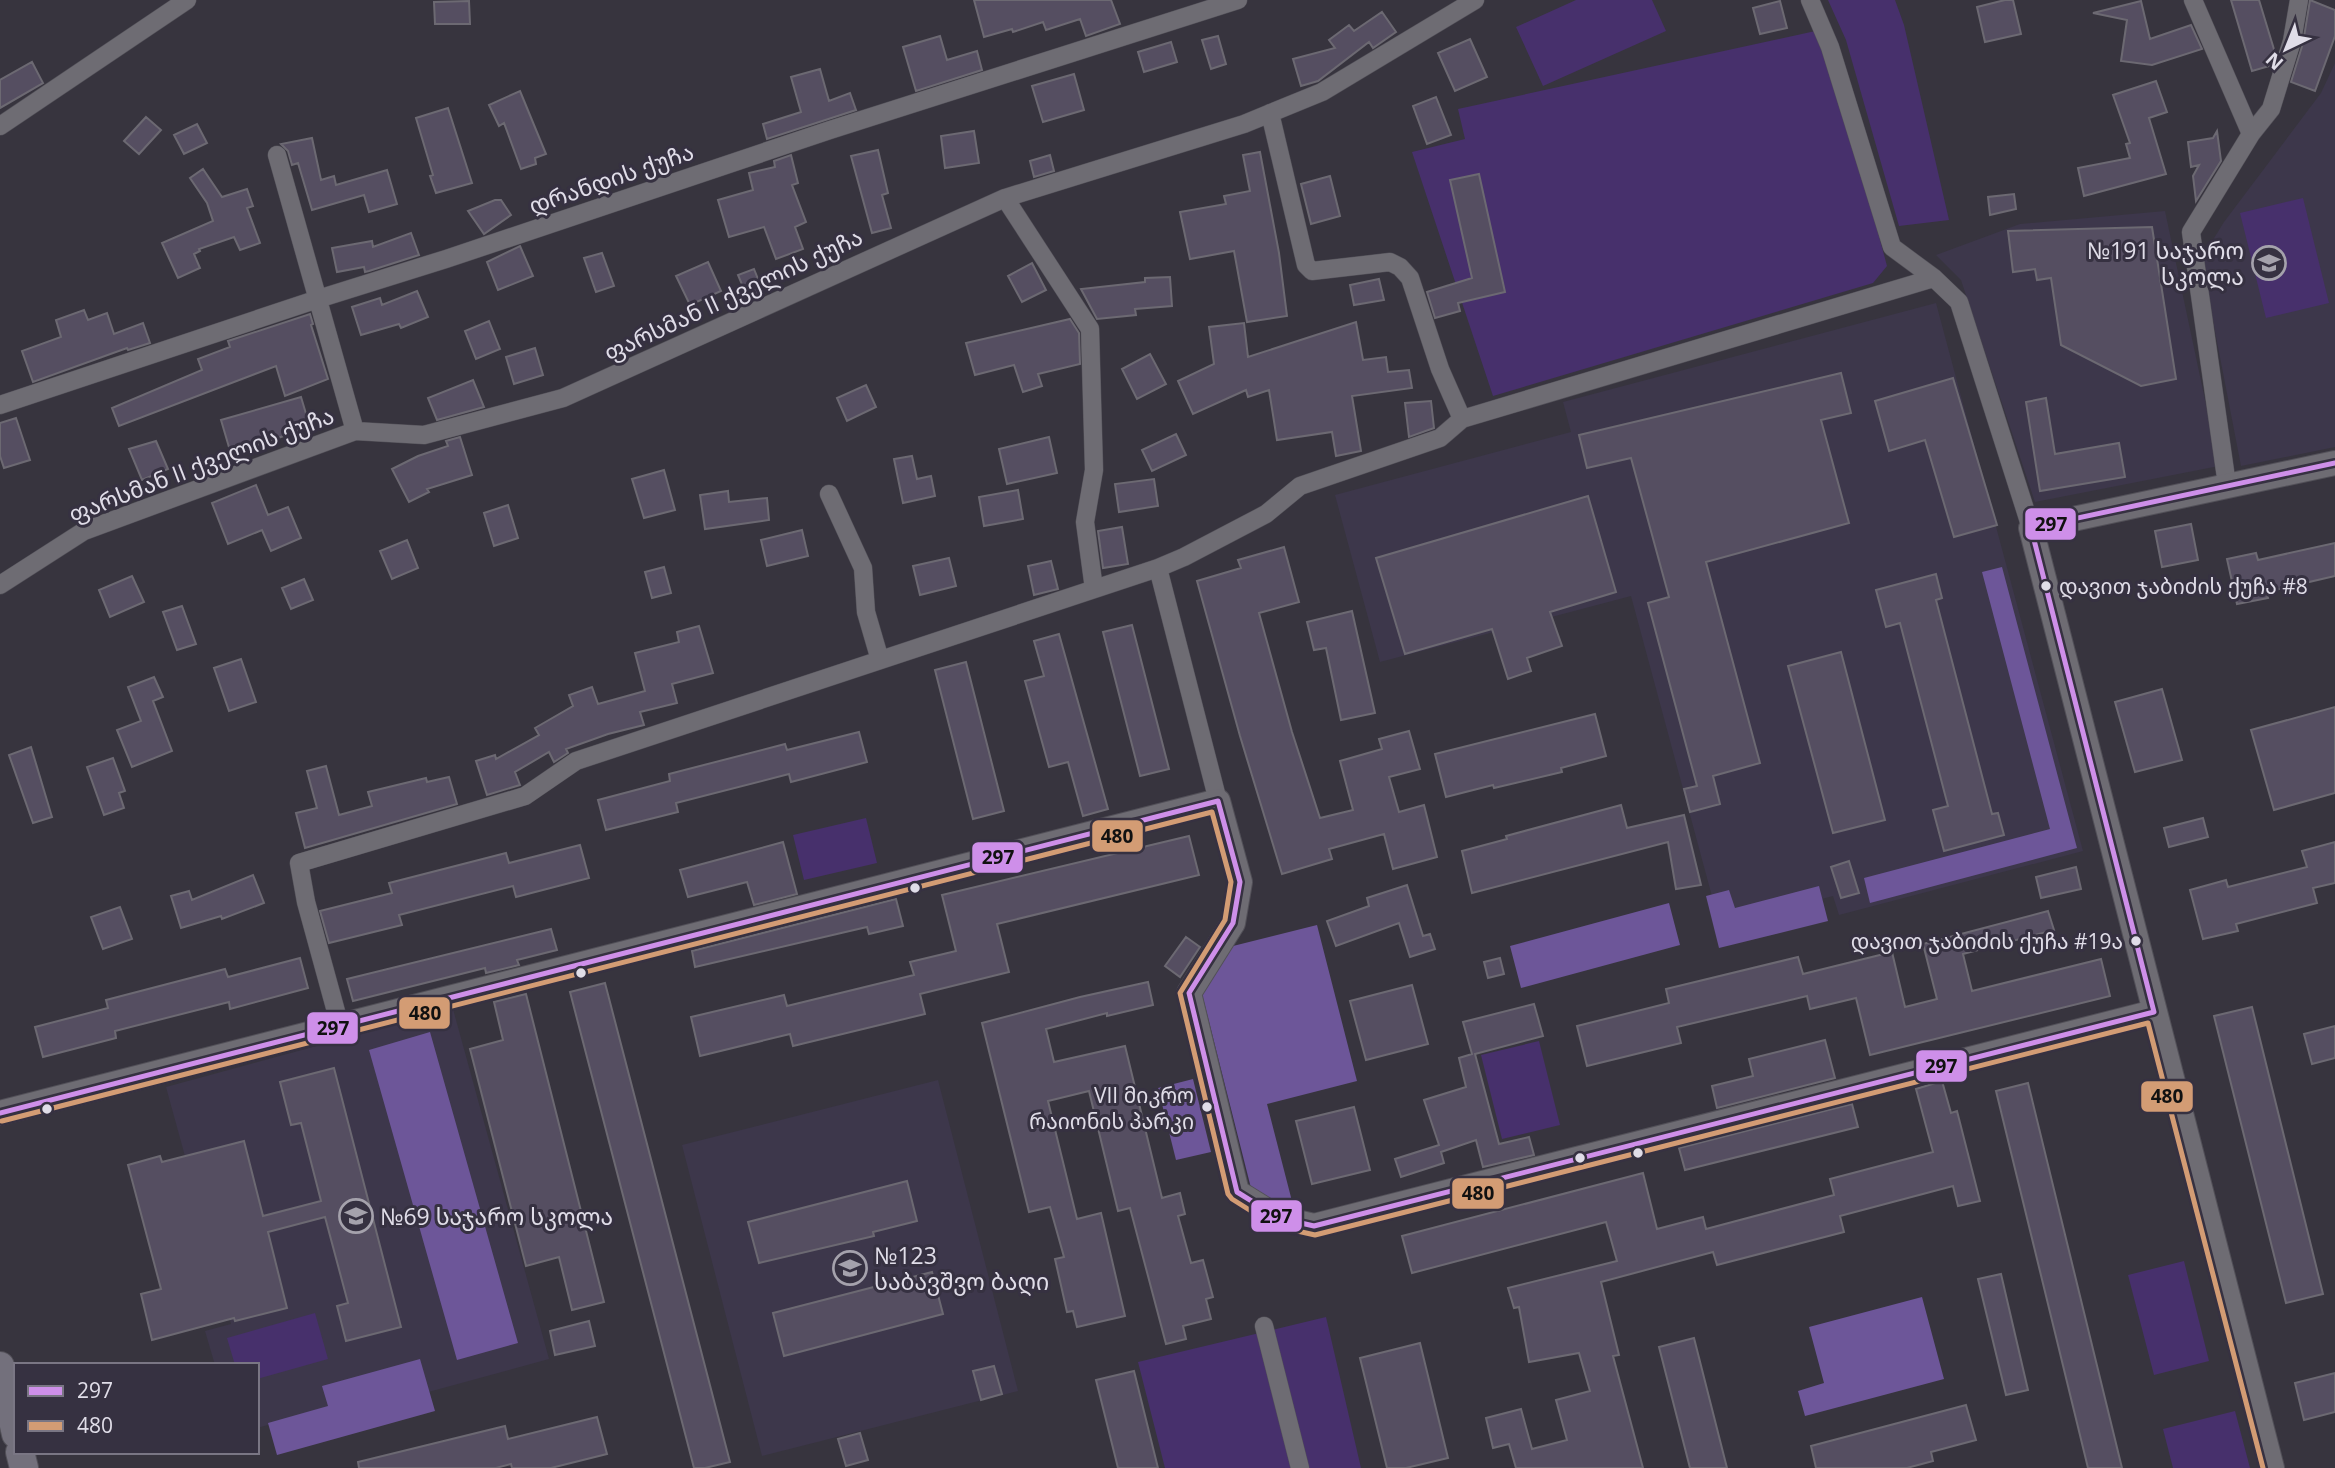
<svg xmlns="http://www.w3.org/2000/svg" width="2335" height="1468" font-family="'Open Sans','Noto Sans Georgian',sans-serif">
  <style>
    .built { fill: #3d374b }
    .green { fill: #47306c }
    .forest { fill: #6d5699 }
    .building { fill: #554e61; stroke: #6c6972; stroke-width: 2 }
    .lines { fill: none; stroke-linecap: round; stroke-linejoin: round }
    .street-casing { stroke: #525058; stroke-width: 19 }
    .secondary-casing { stroke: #525058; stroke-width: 26 }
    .primary-casing { stroke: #525058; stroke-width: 30 }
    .street { stroke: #6e6c73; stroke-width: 18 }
    .secondary { stroke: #6e6c73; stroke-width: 24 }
    .primary { stroke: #73707c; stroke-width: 28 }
    .bus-1-casing { stroke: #363141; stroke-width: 10 }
    .bus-2-casing { stroke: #363141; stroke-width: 10 }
    .bus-1 { stroke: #ce8fe9; stroke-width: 5 }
    .bus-2 { stroke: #d39c74; stroke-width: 5 }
    .bus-dot { fill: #e0dde8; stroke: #363141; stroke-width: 2.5 }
    .labels { text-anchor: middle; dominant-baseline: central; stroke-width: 6; stroke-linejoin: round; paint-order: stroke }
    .bus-label { font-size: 21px; fill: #e0dde8; stroke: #363141; text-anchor: end }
    .street-label { font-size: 23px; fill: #e0dde8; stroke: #363141 }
    .poi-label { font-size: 23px; fill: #e0dde8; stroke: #363141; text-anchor: start }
    .line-badge { stroke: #363141; stroke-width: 2.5 }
    .pale-badge-label { font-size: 19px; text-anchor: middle; font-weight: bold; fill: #111 }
  </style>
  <rect width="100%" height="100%" fill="#37343e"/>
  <path class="built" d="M2335,63V447L2241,466L2203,269V256L2224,222L2321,93Z
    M2165,211L2219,466L2035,502L1961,280L1936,255L2020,224Z
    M1936,303L2083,851L1839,915L1833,896L1720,926L1631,596L1380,662L1335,495L1571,432L1563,402Z
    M453,1009L549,1359L278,1433L275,1423L257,1428V1365H215L205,1331L231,1324L166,1087Z
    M938,1080L1018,1391L762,1456L682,1145Z"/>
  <path class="green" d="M1576,0H1652L1666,31L1543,86L1516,27Z
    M1828,0H1895L1904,25L1949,220L1899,226L1846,40Z
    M1820,30L1830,53L1887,266L1873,283L1493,396L1412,152L1465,139L1458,109Z
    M2303,198L2329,303L2266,318L2240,213Z
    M866,818L877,863L804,880L793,835Z
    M1539,1041L1560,1125L1502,1139L1481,1055Z
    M2184,1261L2209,1361L2154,1375L2128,1275Z
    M315,1313L328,1359L257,1379V1365H235L227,1338Z
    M1326,1317L1361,1468H1165L1138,1362Z
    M2235,1411L2250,1468H2173L2163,1429Z"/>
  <path class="forest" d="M2002,567L2077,848L1870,903L1864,878L2050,829L1982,572Z
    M1819,886L1828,921L1719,948L1706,896L1729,890L1735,908Z
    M1669,903L1680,945L1521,988L1510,946Z
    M1317,925L1357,1081L1267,1104L1294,1209L1252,1192L1200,986L1233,946Z
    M430,1032L518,1343L457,1360L369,1050Z
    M1193,1079L1211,1152L1176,1160L1158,1088Z
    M1922,1297L1944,1379L1805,1416L1798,1391L1824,1383L1809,1327Z
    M420,1359L435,1411L277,1455L268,1423L328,1406L322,1386Z"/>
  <path class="building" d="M974,0H1111L1120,24L1086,36L1080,19L1046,30L1043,22L1013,32L1012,29L984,37Z
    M2005,0H2013L2021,34L1985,42L1977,7Z
    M2231,0H2259L2276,56L2273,65L2252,71Z
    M2310,0L2335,10V36L2315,91L2291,82L2303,43Z
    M469,1L470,24H435L434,2Z
    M1780,1L1787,28L1760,34L1753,8Z
    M2141,1L2150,39L2191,25L2202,49L2152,65L2121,61L2127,20L2093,13Z
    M1382,12L1396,32L1373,48L1369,42L1318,81L1301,86L1293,59L1335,48L1329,40L1349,25L1354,31Z
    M940,36L947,60L977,51L982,70L916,91L903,47Z
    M1218,36L1226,64L1211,69L1202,40Z
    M1470,39L1487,77L1455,91L1438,53Z
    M1171,42L1177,62L1144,72L1138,52Z
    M32,62L43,83L0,108V80Z
    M820,69L829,101L850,93L856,110L767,139L763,124L801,112L791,77Z
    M1074,74L1084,110L1043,122L1032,86Z
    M2156,81L2167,112L2149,118L2166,174L2084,196L2078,168L2130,158L2126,144L2130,143L2113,95Z
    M520,91L546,154L535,158L536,164L521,169L504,123L499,126L489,105Z
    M1436,97L1451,135L1427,144L1413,106Z
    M448,108L472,183L436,193L430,176L433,175L416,118Z
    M146,117L161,130L139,154L124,141Z
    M197,124L207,143L184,154L174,135Z
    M974,131L979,163L945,168L941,136Z
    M2217,131L2221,161L2196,201L2193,176L2199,165L2191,167L2188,142L2213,138Z
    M312,138L321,180L334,176L336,185L387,170L397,204L369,212L364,195L312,210L298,163L292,165L288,151L281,144Z
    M878,150L888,193L882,195L891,228L872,233L851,156Z
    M1260,152L1279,253L1287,316L1247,322L1234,251L1190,259L1180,212L1226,204L1224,196L1250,191L1243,155Z
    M791,155L798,183L792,185L806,222L795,227L803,249L776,259L764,227L729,237L718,200L753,190L749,173L775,167L774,161Z
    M1050,155L1054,171L1034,177L1030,161Z
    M203,169L222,197L247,189L253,206L247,208L260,243L240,250L234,237L199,249L200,251L194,254L200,268L178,278L162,243L213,221L207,203L190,178Z
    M1479,174L1505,292L1458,303L1460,311L1435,318L1427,292L1472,278L1450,180Z
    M1330,176L1340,216L1311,224L1301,184Z
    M2014,194L2016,209L1990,215L1988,197Z
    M495,200H501L511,215L484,234L468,211Z
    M2152,227L2176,379L2141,386L2061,345L2051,278L2037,280L2035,269L2013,272L2008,231Z
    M411,233L419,255L369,271L365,272L364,267L337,272L332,248L372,241L373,247Z
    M520,246L533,276L498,290L487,262Z
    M602,253L614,286L596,292L584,258Z
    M708,262L721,291L690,305L676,276Z
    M1032,263L1046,290L1022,302L1008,276Z
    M754,269L764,294L749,301L738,275Z
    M1170,277L1172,306L1135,309L1136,315L1097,319L1081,289L1145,282V278Z
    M1379,279L1384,300L1354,305L1350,285Z
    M417,291L428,317L401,328L399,324L361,335L352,307L380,298L382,305Z
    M84,310L88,320L107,313L114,334L143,323L150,343L128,350L127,348L33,382L22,351L61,337L56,320Z
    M310,314L313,324L311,325L328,379L285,396L276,366L119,426L112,408L202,370L198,359L230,347L228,341Z
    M1070,319L1079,333L1080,364L1038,374L1042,386L1023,392L1014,365L975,375L966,343Z
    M489,321L500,349L476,359L465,331Z
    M1356,322L1363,360L1386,357L1388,372L1409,370L1412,388L1352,396L1361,451L1336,456L1332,432L1277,440L1269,390L1248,397L1246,390L1193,414L1178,381L1214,364L1209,327L1244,323L1248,357Z
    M535,348L543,375L514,384L506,357Z
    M1150,354L1166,384L1137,399L1122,369Z
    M1841,373L1851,413L1821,420L1849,523L1706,562L1760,763L1713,776L1720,804L1690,812L1684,789L1697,786L1648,603L1669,597L1631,458L1587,468L1579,435Z
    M1953,378L1997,525L1954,537L1925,440L1889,451L1875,401Z
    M473,380L484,407L437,420L428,398Z
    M866,385L876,407L847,421L837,398Z
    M301,397L310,427L231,454L221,420Z
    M2046,398L2055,454L2119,443L2125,477L2040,491L2026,402Z
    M1431,401L1434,428L1409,437L1405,403Z
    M16,418L30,460L4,468L0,456V423Z
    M1176,434L1186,455L1152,471L1142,450Z
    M460,437L472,475L427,489L429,492L409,502L392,469L418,456L448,446L446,441Z
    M1049,437L1057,473L1007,484L999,449Z
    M156,441L168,469L142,480L129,449Z
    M912,456L917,479L931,476L935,496L903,503L894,459Z
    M664,470L675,510L644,518L632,479Z
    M1154,479L1158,506L1119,512L1115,484Z
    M256,485L268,515L288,507L301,538L271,551L262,530L228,544L212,503Z
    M1018,490L1023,519L984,526L979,497Z
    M728,491L729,502L767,498L769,520L705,529L700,495Z
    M1588,496L1616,592L1550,612L1562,646L1527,658L1531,671L1508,679L1492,629L1405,654L1376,558Z
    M508,505L518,538L494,546L484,513Z
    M2191,524L2198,560L2162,567L2155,531Z
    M1122,527L1128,564L1103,568L1098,531Z
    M802,530L808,556L767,566L761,540Z
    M407,540L418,568L392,579L380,551Z
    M2335,543V576L2266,592L2268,598L2237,604L2227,559L2256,553L2258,560Z
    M1284,547L1299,602L1259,613L1292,732L1320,818L1353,810L1340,761L1382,749L1379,739L1409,731L1420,769L1389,777L1399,812L1424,805L1437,857L1393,869L1384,834L1329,849L1332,859L1282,874L1240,736L1197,581L1241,568L1238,560Z
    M949,558L956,586L920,595L913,566Z
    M1051,561L1058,589L1034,595L1028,566Z
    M664,567L671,593L652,598L645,572Z
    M1936,574L1942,598L1936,600L1992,814L1998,813L2004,835L1944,851L1933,810L1948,806L1900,623L1886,627L1876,590Z
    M132,576L144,602L110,617L99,590Z
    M304,579L313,600L291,609L282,588Z
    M182,606L196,644L177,650L163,612Z
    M1352,611L1375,713L1341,720L1326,648L1314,650L1307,622Z
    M1132,625L1169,769L1140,776L1103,632Z
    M699,626L713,673L672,684L677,703L640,712L644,725L608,734L566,749L568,753L554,762L549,752L515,772L520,785L487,795L476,761L495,755L496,759L539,735L535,728L573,706L569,695L592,687L598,704L645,691L635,653L679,642L677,632Z
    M1059,634L1108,809L1083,816L1068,762L1049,767L1025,681L1044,676L1034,641Z
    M1841,652L1885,820L1833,833L1788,666Z
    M241,659L256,702L229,711L214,668Z
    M966,662L1004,811L973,819L935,670Z
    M154,677L163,697L153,701L172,751L132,767L117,730L141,721L128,687Z
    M2162,689L2182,760L2135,772L2115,702Z
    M2335,707V793L2274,810L2251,730Z
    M1595,714L1606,756L1561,768L1562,772L1494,788L1493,785L1446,797L1435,754Z
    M859,732L867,762L791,782L789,774L676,803L678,812L606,830L598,800L670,781L669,774L785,744L787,750Z
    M31,747L52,817L33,823L9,755Z
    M113,758L125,791L119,793L124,808L104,815L87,767Z
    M326,766L339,815L372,806L368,792L426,778L427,782L449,777L457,804L305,848L296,813L317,808L307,771Z
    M1621,805L1627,828L1684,815L1701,885L1676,889L1668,842L1472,893L1462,851L1507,839L1506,836Z
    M2203,818L2208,837L2169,847L2164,828Z
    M1189,836L1199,875L997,924L1009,972L920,994L925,1014L793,1046L790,1034L700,1056L691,1017L784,995L787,1006L914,975L910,962L956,951L942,895Z
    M783,842L797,894L754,905L747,882L688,897L680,870Z
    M2335,842V883L2313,888L2317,903L2236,924L2238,931L2203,939L2190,890L2226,880L2228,887L2307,867L2302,851Z
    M580,845L589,878L516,897L513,886L399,915L402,925L329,943L320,911L392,893L389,883L506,853L509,863Z
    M1849,861L1859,893L1841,898L1831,867Z
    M2076,867L2081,889L2041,898L2036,877Z
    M253,875L264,903L222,919L221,916L181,928L171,896L189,891L192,900Z
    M1407,885L1423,936L1430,934L1435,949L1410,957L1399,923L1336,946L1327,921L1369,906L1367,898Z
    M896,899L903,926L869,934L867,927L695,967L692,951Z
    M120,907L132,939L103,949L91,917Z
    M2048,911L2054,930L1963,954L1972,991L2101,959L2110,996L1870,1055L1856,998L1810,1009L1807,996L1677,1027L1681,1043L1587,1066L1577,1026L1669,1003L1666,989L1798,957L1803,974L1892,952L1905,1007L1937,999L1923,944Z
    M551,929L557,950L517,960L519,965L486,973L485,968L353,1001L347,979Z
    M1186,937L1200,947L1180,977L1165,966Z
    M300,958L308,988L230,1009L229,1002L115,1031L116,1038L43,1057L35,1027L108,1008L106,1000L225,969L228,977Z
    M1500,958L1504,974L1488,978L1484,962Z
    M1148,982L1153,1005L1107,1016V1013L1046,1029L1054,1062L1125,1046L1162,1198L1180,1193L1185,1214L1178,1216L1191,1263L1203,1260L1213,1297L1206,1299L1211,1319L1183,1326L1186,1339L1166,1344L1130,1208L1118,1211L1089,1091L1048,1101L1077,1219L1101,1213L1125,1316L1077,1327L1073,1311L1067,1312L1055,1259L1064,1257L1050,1207L1029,1212L982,1023L1080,997Z
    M605,983L730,1462L705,1468H694L570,992Z
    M1412,985L1428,1044L1366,1060L1350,1001Z
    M526,994L604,1302L572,1310L559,1257L526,1266L470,1049L503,1040L494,1002Z
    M1534,1004L1543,1036L1475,1054L1499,1144L1529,1137L1534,1155L1483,1167L1476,1140L1441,1152L1444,1163L1401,1177L1395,1159L1439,1145L1424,1100L1466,1087L1459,1058L1472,1054L1463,1022Z
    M2252,1007L2323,1294L2286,1303L2214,1016Z
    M2335,1026V1058L2312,1064L2304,1034Z
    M1825,1040L1835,1078L1717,1108L1712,1086L1753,1076L1749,1059Z
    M334,1068L401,1327L346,1341L337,1306L348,1303L325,1217L268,1232L287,1308L235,1321L234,1318L152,1340L141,1294L161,1289L128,1165L160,1156L162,1162L244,1141L263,1216L321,1201L301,1123L291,1125L280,1082Z
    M1942,1081L1951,1113L1957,1111L1980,1201L1958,1206L1953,1186L1840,1216L1844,1232L1717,1265L1713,1252L1601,1282L1619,1355L1613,1356L1643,1468H1516L1509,1444L1493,1448L1486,1418L1521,1409L1532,1449L1567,1440L1556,1400L1590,1391L1579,1353L1529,1362L1519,1307L1514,1308L1508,1288L1617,1261L1606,1222L1412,1273L1402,1236L1643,1173L1657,1229L1703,1217L1706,1229L1834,1195L1830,1179L1933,1152L1916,1089Z
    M2028,1083L2122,1468H2088L1996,1091Z
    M1852,1104L1858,1127L1685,1170L1679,1148Z
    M1354,1107L1370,1170L1312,1184L1296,1121Z
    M907,1181L917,1221L873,1232L874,1236L759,1263L748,1222Z
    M932,1272L943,1314L784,1356L773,1313Z
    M2001,1274L2028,1390L2006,1395L1978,1279Z
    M589,1321L595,1346L555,1355L550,1331Z
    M1694,1338L1727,1468H1690L1659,1347Z
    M1420,1343L1448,1458L1406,1468H1387L1360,1358Z
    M994,1366L1002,1394L981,1400L973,1371Z
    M1134,1371L1158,1468H1118L1096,1380Z
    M2335,1373V1412L2304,1420L2295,1383Z
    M1966,1405L1976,1440L1931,1452L1933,1461L1907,1468H1816L1811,1446Z
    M597,1417L607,1454L551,1468H512L511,1464L496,1468H359L358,1462L505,1426L508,1439Z
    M860,1433L868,1460L846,1466L838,1439Z"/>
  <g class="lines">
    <g class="street-casing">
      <path id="street" d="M1810,0L1830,47L1892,247L1934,278L1959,302L2031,528
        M2193,0L2251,134
        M1270,113L1306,265L1312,271L1390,262L1400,267L1410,278L1440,369L1462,419
        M0,126L187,0
        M277,155L355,431
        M1005,198L1090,329L1094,470L1085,522L1094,589
        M0,405L318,299L446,259L830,130L1238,0
        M2227,485L2191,232L2251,134L2271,109L2292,41L2299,0
        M829,494L863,568L866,612L880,660
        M1158,568L1218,801
        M0,585L84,531L355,431L424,435L563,398L1005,198L1244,124L1322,92L1475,0
        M340,1026L306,902L299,863L525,796L576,761L1158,568L1184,557L1266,514L1300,486L1440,438L1462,419L1934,278
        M1264,1326L1300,1468"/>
    </g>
    <g class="secondary-casing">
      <path id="secondary" d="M0,1113L1218,801L1240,882L1233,923L1189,993L1237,1192L1279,1218L1314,1226L2154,1012
        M2272,1468L2031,528L2335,463"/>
    </g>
    <g class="primary-casing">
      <path id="primary" d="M0,1366L16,1434
        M20,1452L24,1468"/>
    </g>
    <use href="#street" class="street"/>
    <use href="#secondary" class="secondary"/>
    <use href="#primary" class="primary"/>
    <g class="bus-1-casing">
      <path id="bus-1" d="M0,1113L1218,801L1240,882L1233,923L1189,993L1237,1192L1279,1218L1314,1226L2154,1012L2031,528L2335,463"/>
    </g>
    <g class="bus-2-casing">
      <path id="bus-2" d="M2,1121L1212,812L1231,882L1225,920L1180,993L1228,1194L1232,1199L1275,1226L1315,1235L2148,1023L2263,1468"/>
    </g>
    <use href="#bus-1" class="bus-1"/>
    <use href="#bus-2" class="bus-2"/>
  </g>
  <defs>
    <g id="school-ring" transform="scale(1.75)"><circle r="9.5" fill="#363141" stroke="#a5a2ac" stroke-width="1.5"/><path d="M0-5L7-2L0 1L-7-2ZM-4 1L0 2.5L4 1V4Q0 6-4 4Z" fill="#a5a2ac"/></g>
  </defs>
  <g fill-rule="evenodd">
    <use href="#school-ring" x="2269" y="263"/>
    <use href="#school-ring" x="356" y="1216"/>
    <use href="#school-ring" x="850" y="1268"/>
  </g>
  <g class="bus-dot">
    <circle cx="2046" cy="586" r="6"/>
    <circle cx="915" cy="888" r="6"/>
    <circle cx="2136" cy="941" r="6"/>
    <circle cx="581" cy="973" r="6"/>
    <circle cx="1207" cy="1107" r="6"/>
    <circle cx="47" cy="1109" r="6"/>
    <circle cx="1638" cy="1153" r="6"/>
    <circle cx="1580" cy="1158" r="6"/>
  </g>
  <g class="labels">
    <g class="bus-label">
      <text x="2059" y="586" text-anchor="start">დავით ჯაბიძის ქუჩა #8</text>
      <text x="2123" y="941">დავით ჯაბიძის ქუჩა #19ა</text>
      <text x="1194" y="1095">VII მიკრო<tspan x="1194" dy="26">რაიონის პარკი</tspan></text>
    </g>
    <g class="street-label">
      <text transform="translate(611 178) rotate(-19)">დრანდის ქუჩა</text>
      <text transform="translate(733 294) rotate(-25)">ფარსმან II ქველის ქუჩა</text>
      <text transform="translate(201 464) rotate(-21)">ფარსმან II ქველის ქუჩა</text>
    </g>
    <g class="poi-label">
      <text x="2244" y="250" text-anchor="end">№191 საჯარო<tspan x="2244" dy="26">სკოლა</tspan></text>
      <text x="380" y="1216">№69 საჯარო სკოლა</text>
      <text x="874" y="1255">№123<tspan x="874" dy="26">საბავშვო ბაღი</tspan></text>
    </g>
  </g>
  <g class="line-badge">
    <rect x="2024" y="507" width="53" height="34" rx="7" fill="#ce8fe9"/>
    <rect x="1091" y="819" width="53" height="34" rx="7" fill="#d39c74"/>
    <rect x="971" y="841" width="53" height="33" rx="7" fill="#ce8fe9"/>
    <rect x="398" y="996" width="53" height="34" rx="7" fill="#d39c74"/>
    <rect x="306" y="1011" width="53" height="34" rx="7" fill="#ce8fe9"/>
    <rect x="1915" y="1049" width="53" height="34" rx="7" fill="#ce8fe9"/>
    <rect x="2140" y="1080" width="54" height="33" rx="7" fill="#d39c74"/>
    <rect x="1451" y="1177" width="54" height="33" rx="7" fill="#d39c74"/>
    <rect x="1250" y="1199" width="53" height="34" rx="7" fill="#ce8fe9"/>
  </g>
  <g class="pale-badge-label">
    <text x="2051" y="531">297</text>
    <text x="1117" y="843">480</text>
    <text x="998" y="864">297</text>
    <text x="425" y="1020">480</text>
    <text x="333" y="1035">297</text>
    <text x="1941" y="1073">297</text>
    <text x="2167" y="1103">480</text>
    <text x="1478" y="1200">480</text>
    <text x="1276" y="1223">297</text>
  </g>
  <rect x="14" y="1363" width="245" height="91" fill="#363141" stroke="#7a7684" stroke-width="2"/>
  <rect x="28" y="1386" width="35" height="10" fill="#ce8fe9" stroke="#7a7684" stroke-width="2"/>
  <text x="77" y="1398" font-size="21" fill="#e0dde8">297</text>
  <rect x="28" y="1421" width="35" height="10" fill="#d39c74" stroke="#7a7684" stroke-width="2"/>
  <text x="77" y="1433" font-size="21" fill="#e0dde8">480</text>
  <g transform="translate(2286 49) rotate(223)" stroke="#363141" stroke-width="5" paint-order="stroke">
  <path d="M0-5L12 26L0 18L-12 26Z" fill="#e0dde8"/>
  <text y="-10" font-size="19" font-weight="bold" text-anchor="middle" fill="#e0dde8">N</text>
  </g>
</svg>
